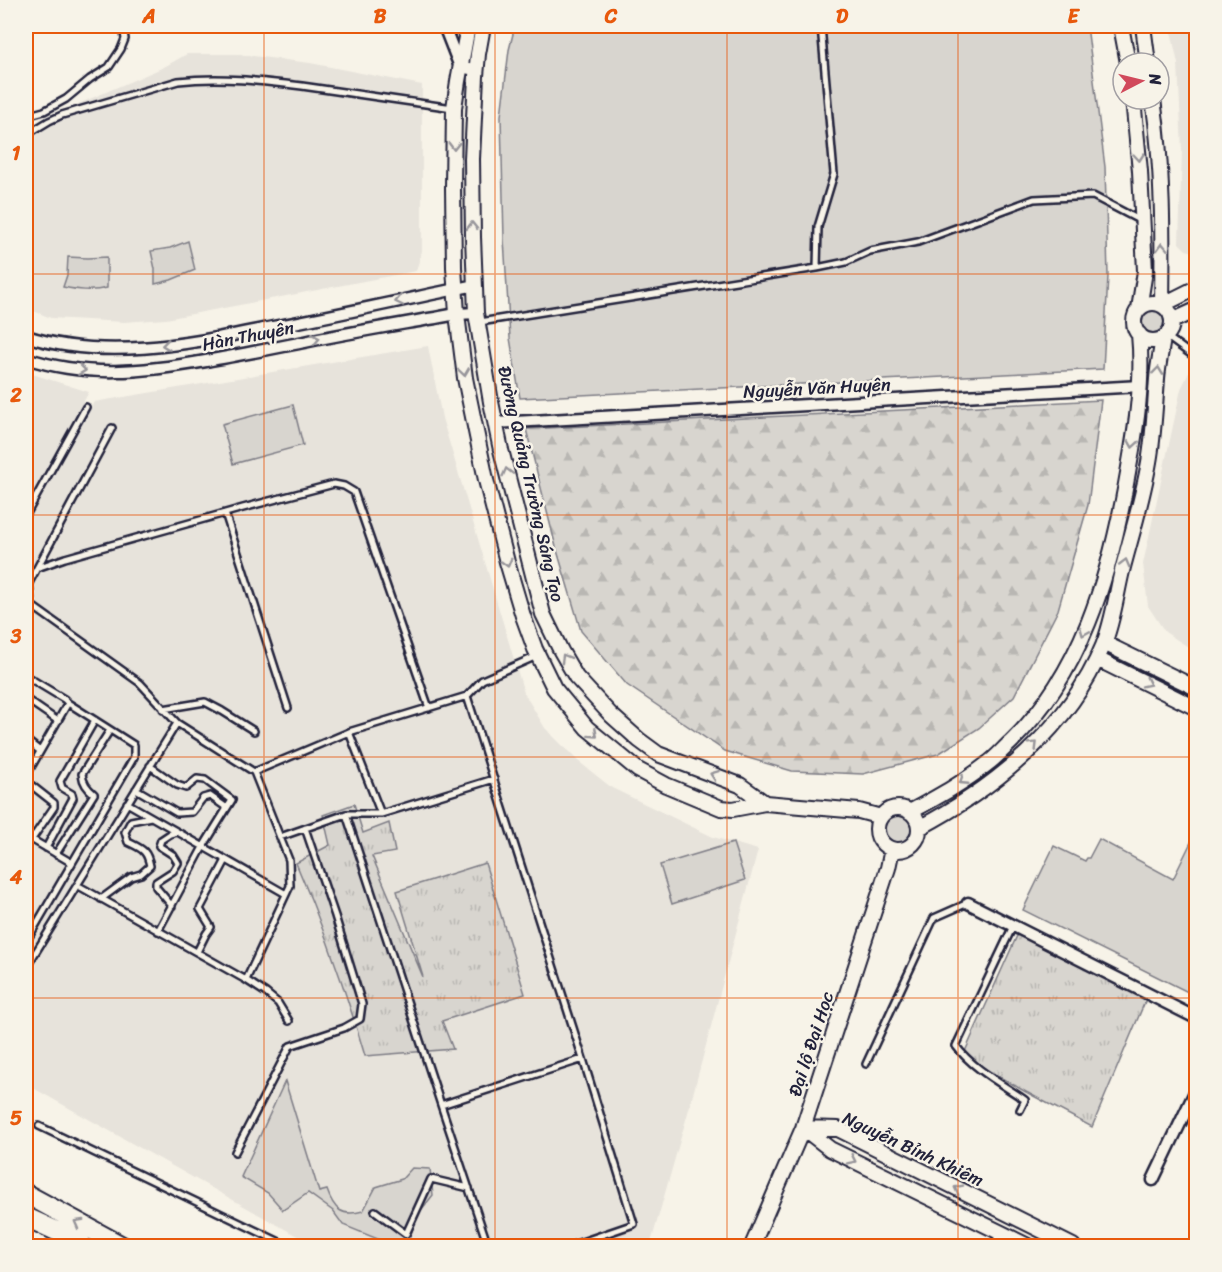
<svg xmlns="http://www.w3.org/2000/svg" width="1222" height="1272" font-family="Sriracha,sans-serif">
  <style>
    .built { fill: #e7e3db }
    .green { fill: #d8d5cf; stroke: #7d7c85; stroke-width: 1.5 }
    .forest { fill: url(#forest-firs); stroke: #7d7c85; stroke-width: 1.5 }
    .park { fill: url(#park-tufts); stroke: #7d7c85; stroke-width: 1.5 }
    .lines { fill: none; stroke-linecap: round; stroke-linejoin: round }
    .service-casing { stroke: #22223b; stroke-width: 10 }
    .minor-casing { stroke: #22223b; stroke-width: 15 }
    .tertiary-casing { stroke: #22223b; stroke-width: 18 }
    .trunk-casing { stroke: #22223b; stroke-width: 22 }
    .service { stroke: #f7f3e8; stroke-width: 5 }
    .minor { stroke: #f7f3e8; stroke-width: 10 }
    .tertiary { stroke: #f7f3e8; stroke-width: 14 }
    .trunk { stroke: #f7f3e8; stroke-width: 18 }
    .oneway { stroke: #97959a }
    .grid { fill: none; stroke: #e8590c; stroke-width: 1.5; stroke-opacity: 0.55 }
    .labels { text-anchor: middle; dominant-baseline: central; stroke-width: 5; stroke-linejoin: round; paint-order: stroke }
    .street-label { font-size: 18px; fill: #22223b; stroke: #f7f3e8 }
    .neatline { fill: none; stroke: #e8590c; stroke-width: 2 }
    .grid-label { font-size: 20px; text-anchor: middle; font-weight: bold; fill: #e8590c }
  </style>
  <defs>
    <pattern id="forest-firs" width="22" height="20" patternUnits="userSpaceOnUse" patternTransform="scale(1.5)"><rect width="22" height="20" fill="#d8d5cf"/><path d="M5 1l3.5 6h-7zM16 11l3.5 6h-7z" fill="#b9b7b3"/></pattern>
    <pattern id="park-tufts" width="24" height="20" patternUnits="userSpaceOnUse" patternTransform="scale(1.5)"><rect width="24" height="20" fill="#d8d5cf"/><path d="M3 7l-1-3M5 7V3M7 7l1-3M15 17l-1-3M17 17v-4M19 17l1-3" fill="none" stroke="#b9b7b3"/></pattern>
  </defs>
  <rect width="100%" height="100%" fill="#f7f3e8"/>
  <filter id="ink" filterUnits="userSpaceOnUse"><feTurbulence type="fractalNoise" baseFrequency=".0167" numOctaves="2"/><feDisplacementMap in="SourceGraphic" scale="12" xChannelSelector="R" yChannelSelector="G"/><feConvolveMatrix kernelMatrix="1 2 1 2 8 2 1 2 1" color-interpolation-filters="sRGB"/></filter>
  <g filter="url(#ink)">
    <path class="built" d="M1170,26H1196V250L1194,252L1186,250L1179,243L1182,150L1178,64Z
      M187,54H237L310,63L422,85V251L416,271L166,319L124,322L51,318L26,308V129L62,111L164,67Z
      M428,346L442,418L524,693L545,728L578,761L612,788L713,837L758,850L689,1109L650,1246H315L26,1084V524L94,402Z
      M1196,358V652L1165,632L1148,606L1143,564L1181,389Z
      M26,372L89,392L26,504Z"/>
    <path class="green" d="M515,26H1087L1105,167L1108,276L1103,369L520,398L510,338L504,239L501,116L509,50Z
      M188,241L195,270L171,280L155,284V269L151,251L170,248Z
      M68,257L87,258L107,257V288C91,292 78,290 63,287L67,275Z
      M1138 322a15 15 0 1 1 30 0a15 15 0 1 1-30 0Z
      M293,405L303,445L233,464L222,424Z
      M883 829a15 15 0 1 1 30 0a15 15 0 1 1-30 0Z
      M1196,832V996L1023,910L1054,846L1085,861L1087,858H1089L1099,839L1173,879Z
      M733,843L745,880L672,904L660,865Z
      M285,1081L319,1192L327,1190C334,1210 342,1217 363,1211L376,1187L402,1179L412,1168L430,1169L433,1195L418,1214L411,1234L401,1243L399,1246H395L343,1225L333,1211L308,1193L283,1210L268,1193L241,1177Z"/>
    <path class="forest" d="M1101,400L1088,505L1058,610L1014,696L979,728L938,754L863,774L792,771L725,751L627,685L581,631L556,547L526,429Z"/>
    <path class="park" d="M354,804L363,833L389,823L395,852L372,856L423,977L397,891L485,863L525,994L442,1021L453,1049L365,1056C346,991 323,926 296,863L330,845L323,815Z
      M1020,929L1149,992L1092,1127L1026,1092L963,1056Z"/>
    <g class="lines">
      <g class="service-casing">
        <path id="service" d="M26,116L44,111L66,99L90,79L109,67L121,49L125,39L123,26
          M26,135L49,121L62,115L178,81C220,76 261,81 302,86C353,93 403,101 453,108
          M817,268L818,227L834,174L821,26
          M480,322L817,268L846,262L870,251L918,242L1034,199L1093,196L1141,221
          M1166,336L1196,358
          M112,428L29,583L31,605L140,683L177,723
          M26,495L33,501
          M225,513L288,708
          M26,515L86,407
          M37,568L65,558L243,508L334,484L344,486L354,492L429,708
          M26,676L64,699L68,703L26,776
          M467,696L482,680L537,656
          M26,699L58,721
          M163,709L205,702L222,711L254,731
          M349,732L381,814L494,779
          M26,740L40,751
          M150,766L177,785L186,788L197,779L205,780L232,800L203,847L158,931
          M254,772L349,732L467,696L583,1059
          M26,781L54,803V807L32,839
          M136,789L177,813L192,812L203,798L210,796L227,808
          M127,803L286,894
          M346,814L441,1105
          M26,836L72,863
          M280,837L346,814H381
          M46,848L73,798L72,794L62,788L60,781L95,720
          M56,854L94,794C87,788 83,783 82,774L110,730
          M101,899L131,877L141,874L150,866C147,850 142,849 128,842L125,832L131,821L151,817
          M172,906L156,887V882L173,871L178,863L173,855L159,846L161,840L170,834L177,832
          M1013,926L956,1046C973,1069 1002,1084 1025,1100L1020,1110
          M26,942L134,757V745L68,703
          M197,952L206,934L211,927L203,914L200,909L226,860
          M26,968L177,723L254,772L289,860L290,886L246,980L77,885
          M246,980L266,993L278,1003L289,1021
          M866,1064L934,918L968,903
          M39,1126L288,1246
          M235,1152L290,1046L344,1028L360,1019L362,1004L335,916L305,828
          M375,1211L406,1234L431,1179L469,1188
          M488,1246L441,1105L583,1059L634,1224L570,1246"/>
      </g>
      <g class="minor-casing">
        <path id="minor" d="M444,26L460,67L476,70
          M26,336C107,362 192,343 273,327C341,314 408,299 475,285
          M26,358C86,378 144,372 206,361C240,355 274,348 309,341C358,331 408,323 457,314L476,313
          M495,423L1140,386
          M968,903L1196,1018
          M1153,1180L1196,1090
          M996,1246L1002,1234"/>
      </g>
      <g class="tertiary-casing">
        <path id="tertiary" d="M468,26L458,81L454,108L453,188L454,267L457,314L465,378L486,480L507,562L523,616L535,649L554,688L587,728L638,770L666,785L721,808L733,809L765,803L859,811L881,817
          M483,26L478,54L476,76L472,159L473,237L476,313L491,402L501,450L543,614L561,651L576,677L611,715L639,740L658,754L740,785L765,803
          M1121,26L1128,63
          M1143,26L1148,63
          M1133,99L1140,171L1145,271L1139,309
          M1153,99C1163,167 1163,237 1162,305
          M1134 322a19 19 0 1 1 38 0a19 19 0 1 1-38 0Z
          M1162,305L1196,288
          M1172,321L1196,310
          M1104,643L1196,688
          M1097,659L1196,708
          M877 829a21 21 0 1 1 42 0a21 21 0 1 1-42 0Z
          M910,812C937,797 963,783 987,764C996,758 1003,749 1011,742C1081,674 1109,578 1126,484C1135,435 1144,384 1139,334
          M919,828C995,788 1069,728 1103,646C1113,622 1116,596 1122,571C1132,533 1144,495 1150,456C1154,430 1155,405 1157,379C1158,365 1161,352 1163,338
          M803,1128L838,1129L1073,1246
          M803,1128L830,1149L1028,1246
          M752,1246L803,1128L888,868L892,849"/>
      </g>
      <g class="trunk-casing">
        <path id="trunk" d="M26,1194L122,1246
          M26,1217L65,1235L84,1246"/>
      </g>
      <use href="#service" class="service"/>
      <use href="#minor" class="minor"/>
      <use href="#tertiary" class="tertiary"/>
      <use href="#trunk" class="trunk"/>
    </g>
    <defs><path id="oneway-chevron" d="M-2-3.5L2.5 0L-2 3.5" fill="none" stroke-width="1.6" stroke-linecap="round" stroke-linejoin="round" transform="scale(1.5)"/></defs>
    <g class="oneway">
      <use href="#oneway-chevron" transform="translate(454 146) rotate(91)"/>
      <use href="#oneway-chevron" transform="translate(1139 157) rotate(85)"/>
      <use href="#oneway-chevron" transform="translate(472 226) rotate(-91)"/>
      <use href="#oneway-chevron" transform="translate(1162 247) rotate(-92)"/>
      <use href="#oneway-chevron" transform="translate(399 301) rotate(168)"/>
      <use href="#oneway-chevron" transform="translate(316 339) rotate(-11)"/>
      <use href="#oneway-chevron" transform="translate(166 345) rotate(173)"/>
      <use href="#oneway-chevron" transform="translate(82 370) rotate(7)"/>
      <use href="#oneway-chevron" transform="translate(1158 371) rotate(-83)"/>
      <use href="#oneway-chevron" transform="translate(464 372) rotate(82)"/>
      <use href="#oneway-chevron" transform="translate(1133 444) rotate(99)"/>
      <use href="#oneway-chevron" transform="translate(507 472) rotate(-104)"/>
      <use href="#oneway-chevron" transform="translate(507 563) rotate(75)"/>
      <use href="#oneway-chevron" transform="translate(1125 563) rotate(-75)"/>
      <use href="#oneway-chevron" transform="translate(1084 632) rotate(113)"/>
      <use href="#oneway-chevron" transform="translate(565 658) rotate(-120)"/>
      <use href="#oneway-chevron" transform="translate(1147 683) rotate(26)"/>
      <use href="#oneway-chevron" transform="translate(594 734) rotate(42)"/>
      <use href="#oneway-chevron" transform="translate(1034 745) rotate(-45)"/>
      <use href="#oneway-chevron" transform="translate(714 775) rotate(-160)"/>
      <use href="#oneway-chevron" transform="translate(963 781) rotate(147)"/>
      <use href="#oneway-chevron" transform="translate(852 1160) rotate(26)"/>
      <use href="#oneway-chevron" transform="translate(958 1189) rotate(-153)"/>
      <use href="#oneway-chevron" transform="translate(78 1223) rotate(-151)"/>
    </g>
  </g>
  <path class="grid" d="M264,26V1246M495,26V1246M727,26V1246M958,26V1246M26,274H1196M26,515H1196M26,757H1196M26,998H1196"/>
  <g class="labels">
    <g class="street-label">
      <text transform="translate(248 336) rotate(-11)">Hàn Thuyên</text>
      <text transform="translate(817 388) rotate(-3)">Nguyễn Văn Huyên</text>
      <text transform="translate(531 484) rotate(77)">Đường Quảng Trường Sáng Tạo</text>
      <text transform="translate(811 1044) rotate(-72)">Đại lộ Đại Học</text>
      <text transform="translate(913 1149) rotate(25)">Nguyễn Bỉnh Khiêm</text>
    </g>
  </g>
  <rect width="1222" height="1272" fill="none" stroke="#f7f3e8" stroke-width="66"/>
  <g transform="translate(1141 81) rotate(83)"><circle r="28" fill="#f7f3e8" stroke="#a29fa3" stroke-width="1.5"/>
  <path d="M0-4.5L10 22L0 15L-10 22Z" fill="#d1495b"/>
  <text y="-9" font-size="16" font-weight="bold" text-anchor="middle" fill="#22223b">N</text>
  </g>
  <rect x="33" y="33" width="1156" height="1206" class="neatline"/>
  <g class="grid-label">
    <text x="149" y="23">A</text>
    <text x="380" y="23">B</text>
    <text x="611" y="23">C</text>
    <text x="842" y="23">D</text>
    <text x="1073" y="23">E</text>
    <text x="16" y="160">1</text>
    <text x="16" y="402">2</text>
    <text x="16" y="643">3</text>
    <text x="16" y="884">4</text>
    <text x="16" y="1125">5</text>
  </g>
</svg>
